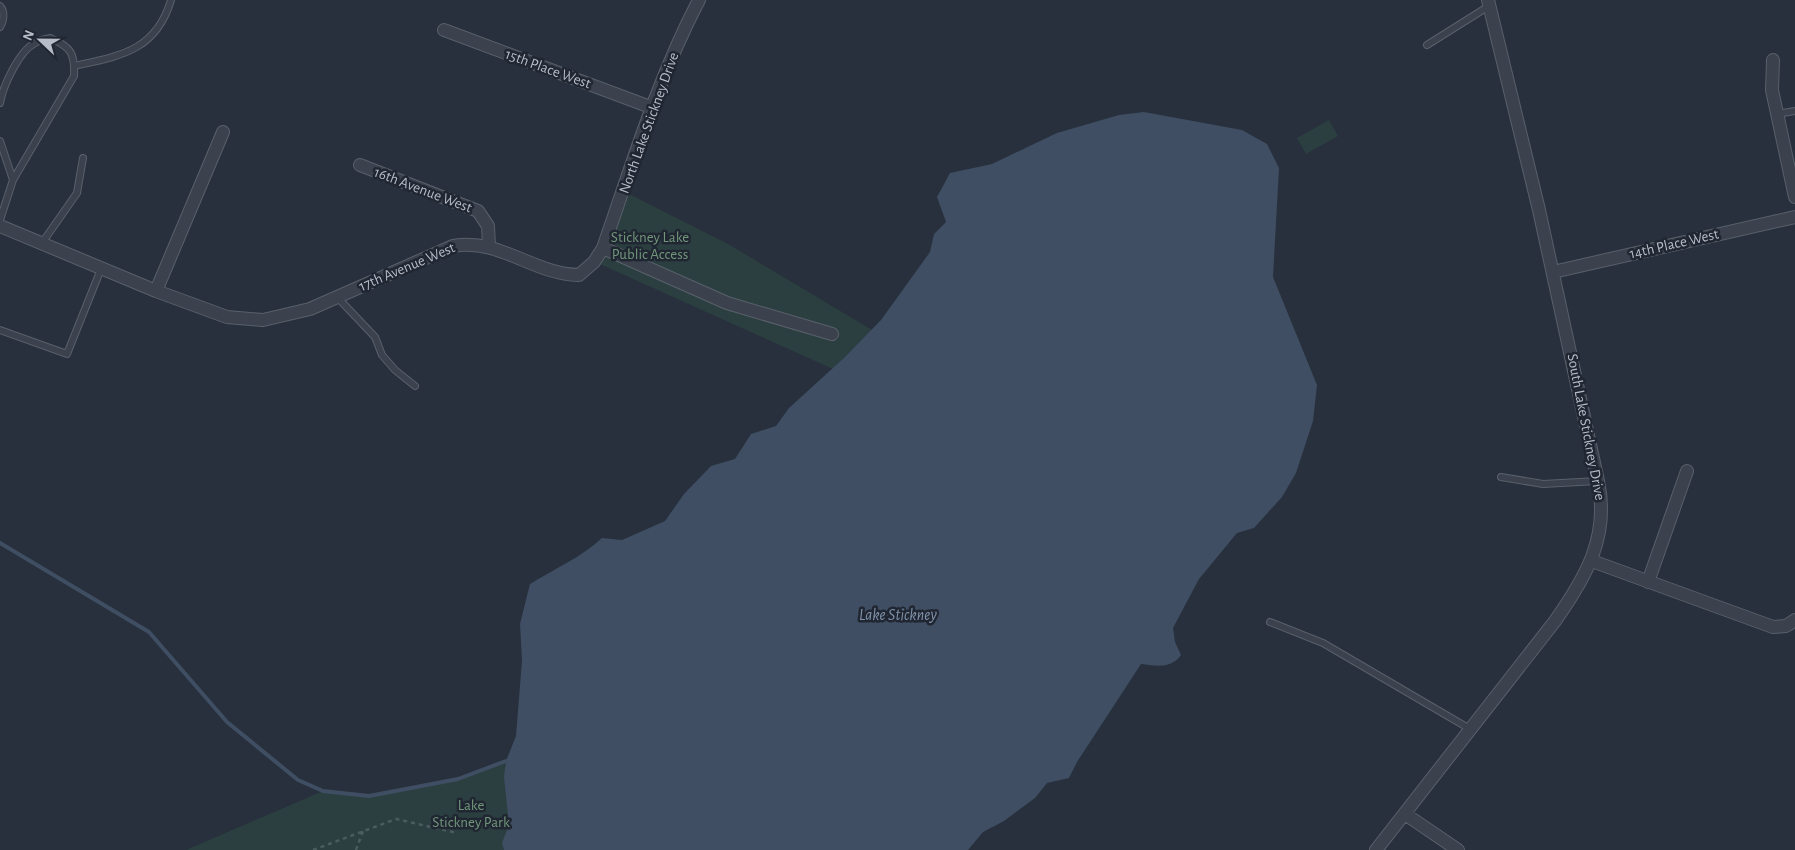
<svg xmlns="http://www.w3.org/2000/svg" width="1795" height="850" font-family="'Alegreya Sans',sans-serif">
  <style>
    .green { fill: #2c3f40 }
    .water { fill: #3f4e63 }
    .lines { fill: none; stroke-linecap: round; stroke-linejoin: round }
    .stream { stroke: #3f4e63; stroke-width: 4 }
    .service-casing { stroke: #59606b; stroke-width: 8 }
    .minor-casing { stroke: #59606b; stroke-width: 14 }
    .path { stroke: #4b5c5f; stroke-width: 2.5; stroke-dasharray: 4 4; stroke-linecap: butt }
    .service { stroke: #3b424d; stroke-width: 6 }
    .minor { stroke: #3b424d; stroke-width: 12 }
    .labels { text-anchor: middle; dominant-baseline: central; stroke-width: 5; stroke-linejoin: round; paint-order: stroke }
    .street-label { font-size: 15px; fill: #b7bdc8; stroke: #202732 }
    .park-label { font-size: 15px; fill: #71967a; stroke: #202732 }
    .water-label { font-size: 16px; font-style: italic; fill: #8294ac; stroke: #202732 }
  </style>
  <rect width="100%" height="100%" fill="#27303c"/>
  <path class="green" d="M1329,120L1338,136L1306,154L1297,138Z
    M629,194L728,244L872,330L833,369L600,264L609,250Z
    M506,761C504,783 510,803 509,824C508,834 502,840 504,850H186L323,791L370,796L458,779Z"/>
  <path class="water" d="M1144,112L1242,130L1267,144L1279,168L1273,277L1317,385L1313,421L1296,473L1282,497L1254,528L1237,533L1199,579L1173,628L1175,642L1181,655C1171,669 1157,666 1141,664L1077,762L1069,778L1047,783L1035,798L1004,821L983,832L968,850H504L502,843L509,825L504,777L506,761L516,736L522,660L520,624L530,584C554,569 582,557 602,538L622,540L665,521L684,494L711,466L735,459L751,434L776,426L789,408L845,357L881,320L930,252L934,234L946,222L937,197L950,173L992,164L1057,133L1119,115Z"/>
  <g class="lines">
    <path class="stream" d="M0,543L149,632L227,722L298,780L323,791L369,796L458,779L506,761"/>
    <g class="service-casing">
      <path id="service" d="M0,6C5,11 4,21 0,27
        M1427,45L1489,6
        M74,66C120,56 156,51 171,0
        M0,103C3,86 19,51 35,43C39,40 45,39 50,38C71,47 75,53 74,76L13,180L0,220
        M1777,114L1795,111
        M0,141L13,180
        M42,243L77,193L83,158
        M337,297L375,337L382,355L395,370L415,386
        M0,330L67,354L101,269
        M1501,477L1543,484L1598,481
        M1270,622L1323,643L1470,729"/>
    </g>
    <g class="minor-casing">
      <path id="minor" d="M444,30L653,108
        M1773,60L1772,90L1795,197
        M360,165L478,211L488,226L489,246
        M0,226L156,291L227,317L263,320L310,309L453,246C501,238 532,274 579,275L594,262L603,248C632,165 658,78 699,0
        M603,248L727,303L832,334
        M1553,272L1795,217
        M156,291L223,132
        M1592,561L1773,627L1786,626L1795,620
        M1648,582L1687,471
        M1405,814L1458,850
        M1376,850L1555,621C1586,577 1610,536 1598,481L1539,210L1488,0"/>
    </g>
    <path class="path" d="M313,850L396,819L457,833
      M356,850L363,831"/>
    <use href="#service" class="service"/>
    <use href="#minor" class="minor"/>
  </g>
  <g class="labels">
    <g class="street-label">
      <text transform="translate(548 69) rotate(20)">15th Place West</text>
      <text transform="translate(649 123) rotate(-70)">North Lake Stickney Drive</text>
      <text transform="translate(423 190) rotate(21)">16th Avenue West</text>
      <text transform="translate(1674 244) rotate(-13)">14th Place West</text>
      <text transform="translate(407 267) rotate(-23)">17th Avenue West</text>
      <text transform="translate(1586 427) rotate(79)">South Lake Stickney Drive</text>
    </g>
    <g class="park-label">
      <text x="650" y="237">Stickney Lake<tspan x="650" dy="17">Public Access</tspan></text>
      <text x="471" y="805">Lake<tspan x="471" dy="17">Stickney Park</tspan></text>
    </g>
    <g class="water-label">
      <text x="898" y="615">Lake Stickney</text>
    </g>
  </g>
  <g transform="translate(40 40) rotate(292)" stroke="#202732" stroke-width="4" paint-order="stroke">
  <path d="M0-4L9 19L0 12L-9 19Z" fill="#b7bdc8"/>
  <text y="-8" font-size="14" font-weight="bold" text-anchor="middle" fill="#b7bdc8">N</text>
  </g>
</svg>
